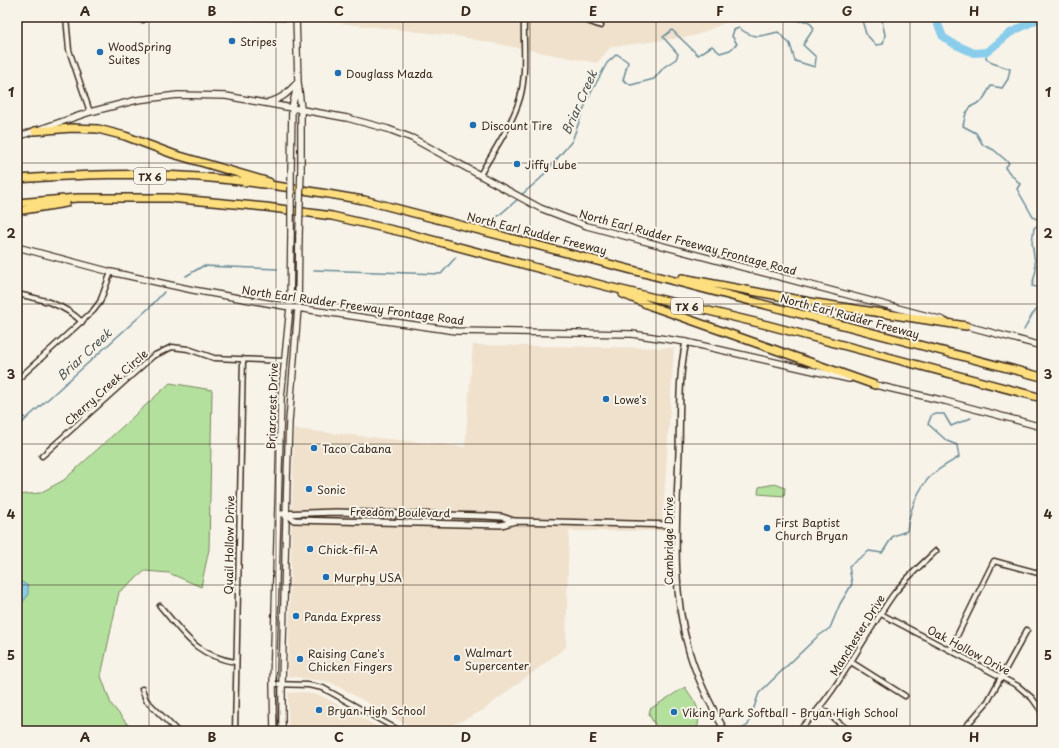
<svg xmlns="http://www.w3.org/2000/svg" width="1059" height="748" font-family="'Playpen Sans',sans-serif">
  <style>
    .built { fill: #f0e1cd }
    .green { fill: #b4e09e; stroke: #78855e }
    .water { fill: #8acdeb; stroke: #6a8c99 }
    .lines { fill: none; stroke-linecap: round; stroke-linejoin: round }
    .stream { stroke: #6a8c99; stroke-width: 1.5 }
    .river { stroke: #8acdeb; stroke-width: 8 }
    .minor-casing { stroke: #3b2a1e; stroke-width: 7 }
    .tertiary-casing { stroke: #3b2a1e; stroke-width: 8 }
    .secondary-casing { stroke: #3b2a1e; stroke-width: 8 }
    .motorway-casing { stroke: #3b2a1e; stroke-width: 10 }
    .minor { stroke: #f7f3e8; stroke-width: 4 }
    .tertiary { stroke: #f7f3e8; stroke-width: 5 }
    .secondary { stroke: #f7f3e8; stroke-width: 5.5 }
    .motorway { stroke: #fedf80; stroke-width: 7 }
    .secondary-bridge-casing { stroke: #3b2a1e; stroke-width: 8; stroke-linecap: butt }
    .secondary-bridge { stroke: #f7f3e8; stroke-width: 5.5 }
    .grid { fill: none; stroke: #3b2a1e; stroke-width: 1; stroke-opacity: 0.55 }
    .poi-dot { fill: #1f6fb2; stroke: #f7f3e8; stroke-width: 1.5 }
    .labels { text-anchor: middle; dominant-baseline: central; stroke-width: 4; stroke-linejoin: round; paint-order: stroke }
    .shield { fill: #f7f3e8; stroke: #73665b; stroke-width: 1 }
    .shield-label { font-size: 10px; font-weight: bold; fill: #3b2a1e }
    .poi-label { font-size: 11px; fill: #3b2a1e; stroke: #f7f3e8; text-anchor: start }
    .street-label { font-size: 11px; fill: #3b2a1e; stroke: #f7f3e8 }
    .water-label { font-size: 12px; font-style: italic; fill: #4f5351; stroke: #f7f3e8 }
    .neatline { fill: none; stroke: #3b2a1e; stroke-width: 1.5 }
    .grid-label { font-size: 13px; text-anchor: middle; font-weight: bold; fill: #3b2a1e }
  </style>
  <rect width="100%" height="100%" fill="#f7f3e8"/>
  <filter id="ink" filterUnits="userSpaceOnUse"><feTurbulence type="fractalNoise" baseFrequency=".025" numOctaves="2"/><feDisplacementMap in="SourceGraphic" scale="8" xChannelSelector="R" yChannelSelector="G"/><feConvolveMatrix kernelMatrix="1 2 1 2 8 2 1 2 1" color-interpolation-filters="sRGB"/></filter>
  <g filter="url(#ink)">
    <path class="built" d="M311,17H739L694,36L611,47L597,63L456,36L311,20Z
      M473,345L674,348L662,531H569L566,647L482,711L440,731H418L330,682L288,676L294,429L465,447Z
      M302,692L322,696L386,731H288V693Z"/>
    <path class="green" d="M170,383L212,390L209,549L201,587L169,573L145,571L119,592L101,676L111,704L133,731H17V495L40,493L64,480Z
      M775,484L785,488L784,496L758,494L759,487Z
      M685,687C696,704 702,709 697,730L659,731L649,715L650,709Z"/>
    <path class="water" d="M17,579L28,586V595L20,606L17,605Z"/>
    <g class="lines">
      <path class="stream" d="M861,17L866,34L876,45L883,44L885,35L882,21L887,17
        M987,52L986,58L992,63L1010,69L1008,79L1002,88L991,86L982,101L972,106L966,113L963,126L976,133L983,145L994,150L1009,163L1005,168L1020,184L1017,189L1033,217L1042,222
        M520,196L540,179L572,141L587,100L607,63L617,54L628,62L623,80L631,85L654,79L664,67L676,59L678,54L663,37L672,30L698,55L712,46L720,53L730,50L737,44L732,36L734,30L739,28C755,40 760,36 778,32L790,44L795,61L815,67L816,57L803,45L814,28L808,21H799L795,17
        M489,224L518,199
        M314,270L441,274L456,257
        M186,276L203,266L277,269
        M1024,330L1032,315L1039,307L1042,288L1032,286L1036,270L1032,242L1034,228L1042,222
        M17,411L26,419
        M17,429L26,419L149,308L164,292
        M739,731L748,725L759,693L817,637L830,628L840,604L852,584L849,566L869,551L882,553L893,536L907,531C909,512 918,487 933,474C941,467 951,462 959,457L957,445L947,441L928,424L932,414H944L951,426L971,418"/>
      <path class="river" d="M935,17L943,37L954,44L974,53L987,52L1010,33L1042,17"/>
      <g class="minor-casing">
        <path id="minor" d="M66,17L69,50L90,112
          M125,17L143,20L147,17
          M233,17L296,18
          M577,17L601,26
          M480,175C494,150 512,125 520,98C527,73 523,43 524,17
          M17,294C41,299 64,304 82,322
          M17,380L93,311L100,302L111,272
          M42,456L153,356L172,347L188,349L214,358L283,361
          M160,606C185,635 195,655 235,662
          M881,614L1018,686L1032,698L1042,712
          M950,650L994,561L1042,574
          M851,662L905,696
          M273,684L308,685L323,688L400,731
          M142,689L146,700L177,731
          M820,707L849,731
          M235,731L243,359
          M798,731C838,693 861,640 893,595C905,579 921,565 936,551
          M962,731L988,701L1027,630"/>
      </g>
      <g class="tertiary-casing">
        <path id="tertiary" d="M686,342C678,377 680,415 679,451C677,518 670,586 689,651C697,679 711,706 725,731
          M278,514L336,512L484,516L502,517L514,521
          M287,514L294,520L502,525L515,521L676,525"/>
      </g>
      <g class="secondary-casing">
        <path id="secondary" d="M296,17L298,82L301,109V170
          M269,102C283,99 288,92 297,83
          M17,137L90,112L137,100L178,95L226,96L347,118L388,129L412,138L540,208L587,226L943,320
          M291,171L292,107L297,87
          M17,247L111,272L193,290L290,307L456,331L632,334L686,342L849,379
          M963,325L1042,346
          M871,384L945,401L1042,427
          M274,731L273,684L281,398L290,307L291,233
          M282,731V684L287,480L289,422L298,308L299,235"/>
      </g>
      <g class="motorway-casing">
        <path id="motorway" d="M35,131L72,128L98,129L125,136L173,154L269,182
          M17,179C77,175 139,172 199,177C254,181 309,191 364,200L1042,377
          M17,203L77,198H169L266,207L332,216L406,233L605,286L767,325L1042,398
          M17,211L66,203
          M682,278L816,303L966,326
          M623,294L651,306L875,385"/>
      </g>
      <use href="#minor" class="minor"/>
      <use href="#tertiary" class="tertiary"/>
      <use href="#secondary" class="secondary"/>
      <use href="#motorway" class="motorway"/>
      <g class="secondary-bridge-casing">
        <path id="secondary-bridge" d="M291,233V171
          M299,235L301,170"/>
      </g>
      <use href="#secondary-bridge" class="secondary-bridge"/>
    </g>
  </g>
  <path class="grid" d="M149,17V731M276,17V731M403,17V731M530,17V731M656,17V731M783,17V731M910,17V731M17,163H1042M17,304H1042M17,444H1042M17,585H1042"/>
  <g class="poi-dot">
    <circle cx="232" cy="41" r="4"/>
    <circle cx="100" cy="52" r="4"/>
    <circle cx="338" cy="73" r="4"/>
    <circle cx="473" cy="125" r="4"/>
    <circle cx="517" cy="164" r="4"/>
    <circle cx="606" cy="399" r="4"/>
    <circle cx="314" cy="448" r="4"/>
    <circle cx="309" cy="489" r="4"/>
    <circle cx="767" cy="528" r="4"/>
    <circle cx="310" cy="549" r="4"/>
    <circle cx="326" cy="577" r="4"/>
    <circle cx="296" cy="616" r="4"/>
    <circle cx="457" cy="658" r="4"/>
    <circle cx="300" cy="659" r="4"/>
    <circle cx="319" cy="710" r="4"/>
    <circle cx="674" cy="712" r="4"/>
  </g>
  <g class="labels">
    <g class="shield">
      <rect x="134" y="168" width="32" height="16" rx="3"/>
      <rect x="671" y="298" width="32" height="16" rx="3"/>
    </g>
    <g class="shield-label">
      <text x="150" y="176">TX 6</text>
      <text x="687" y="306">TX 6</text>
    </g>
    <g class="poi-label">
      <text x="240" y="41">Stripes</text>
      <text x="108" y="46">WoodSpring<tspan x="108" dy="13">Suites</tspan></text>
      <text x="346" y="73">Douglass Mazda</text>
      <text x="481" y="125">Discount Tire</text>
      <text x="525" y="164">Jiffy Lube</text>
      <text x="614" y="399">Lowe's</text>
      <text x="322" y="448">Taco Cabana</text>
      <text x="317" y="489">Sonic</text>
      <text x="775" y="522">First Baptist<tspan x="775" dy="13">Church Bryan</tspan></text>
      <text x="318" y="549">Chick-fil-A</text>
      <text x="334" y="577">Murphy USA</text>
      <text x="304" y="616">Panda Express</text>
      <text x="465" y="652">Walmart<tspan x="465" dy="13">Supercenter</tspan></text>
      <text x="308" y="653">Raising Cane's<tspan x="308" dy="13">Chicken Fingers</tspan></text>
      <text x="327" y="710">Bryan High School</text>
      <text x="682" y="712">Viking Park Softball - Bryan High School</text>
    </g>
    <g class="street-label">
      <text transform="translate(537 233) rotate(14)">North Earl Rudder Freeway</text>
      <text transform="translate(688 242) rotate(15)">North Earl Rudder Freeway Frontage Road</text>
      <text transform="translate(353 305) rotate(8)">North Earl Rudder Freeway Frontage Road</text>
      <text transform="translate(850 316) rotate(15)">North Earl Rudder Freeway</text>
      <text transform="translate(106 387) rotate(-42)">Cherry Creek Circle</text>
      <text transform="translate(272 406) rotate(-88)">Briarcrest Drive</text>
      <text transform="translate(400 512) rotate(1)">Freedom Boulevard</text>
      <text transform="translate(668 541) rotate(-90)">Cambridge Drive</text>
      <text transform="translate(229 545) rotate(-89)">Quail Hollow Drive</text>
      <text transform="translate(857 635) rotate(-58)">Manchester Drive</text>
      <text transform="translate(969 650) rotate(28)">Oak Hollow Drive</text>
    </g>
    <g class="water-label">
      <text transform="translate(579 102) rotate(-66)">Briar Creek</text>
      <text transform="translate(84 354) rotate(-43)">Briar Creek</text>
    </g>
  </g>
  <rect width="1059" height="748" fill="none" stroke="#f7f3e8" stroke-width="44"/>
  <rect x="22" y="22" width="1015" height="704" class="neatline"/>
  <g class="grid-label">
    <text x="85" y="16">A</text>
    <text x="212" y="16">B</text>
    <text x="339" y="16">C</text>
    <text x="466" y="16">D</text>
    <text x="593" y="16">E</text>
    <text x="720" y="16">F</text>
    <text x="847" y="16">G</text>
    <text x="974" y="16">H</text>
    <text x="11" y="97">1</text>
    <text x="1048" y="97">1</text>
    <text x="11" y="238">2</text>
    <text x="1048" y="238">2</text>
    <text x="11" y="379">3</text>
    <text x="1048" y="379">3</text>
    <text x="11" y="519">4</text>
    <text x="1048" y="519">4</text>
    <text x="11" y="660">5</text>
    <text x="1048" y="660">5</text>
    <text x="85" y="742">A</text>
    <text x="212" y="742">B</text>
    <text x="339" y="742">C</text>
    <text x="466" y="742">D</text>
    <text x="593" y="742">E</text>
    <text x="720" y="742">F</text>
    <text x="847" y="742">G</text>
    <text x="974" y="742">H</text>
  </g>
</svg>
